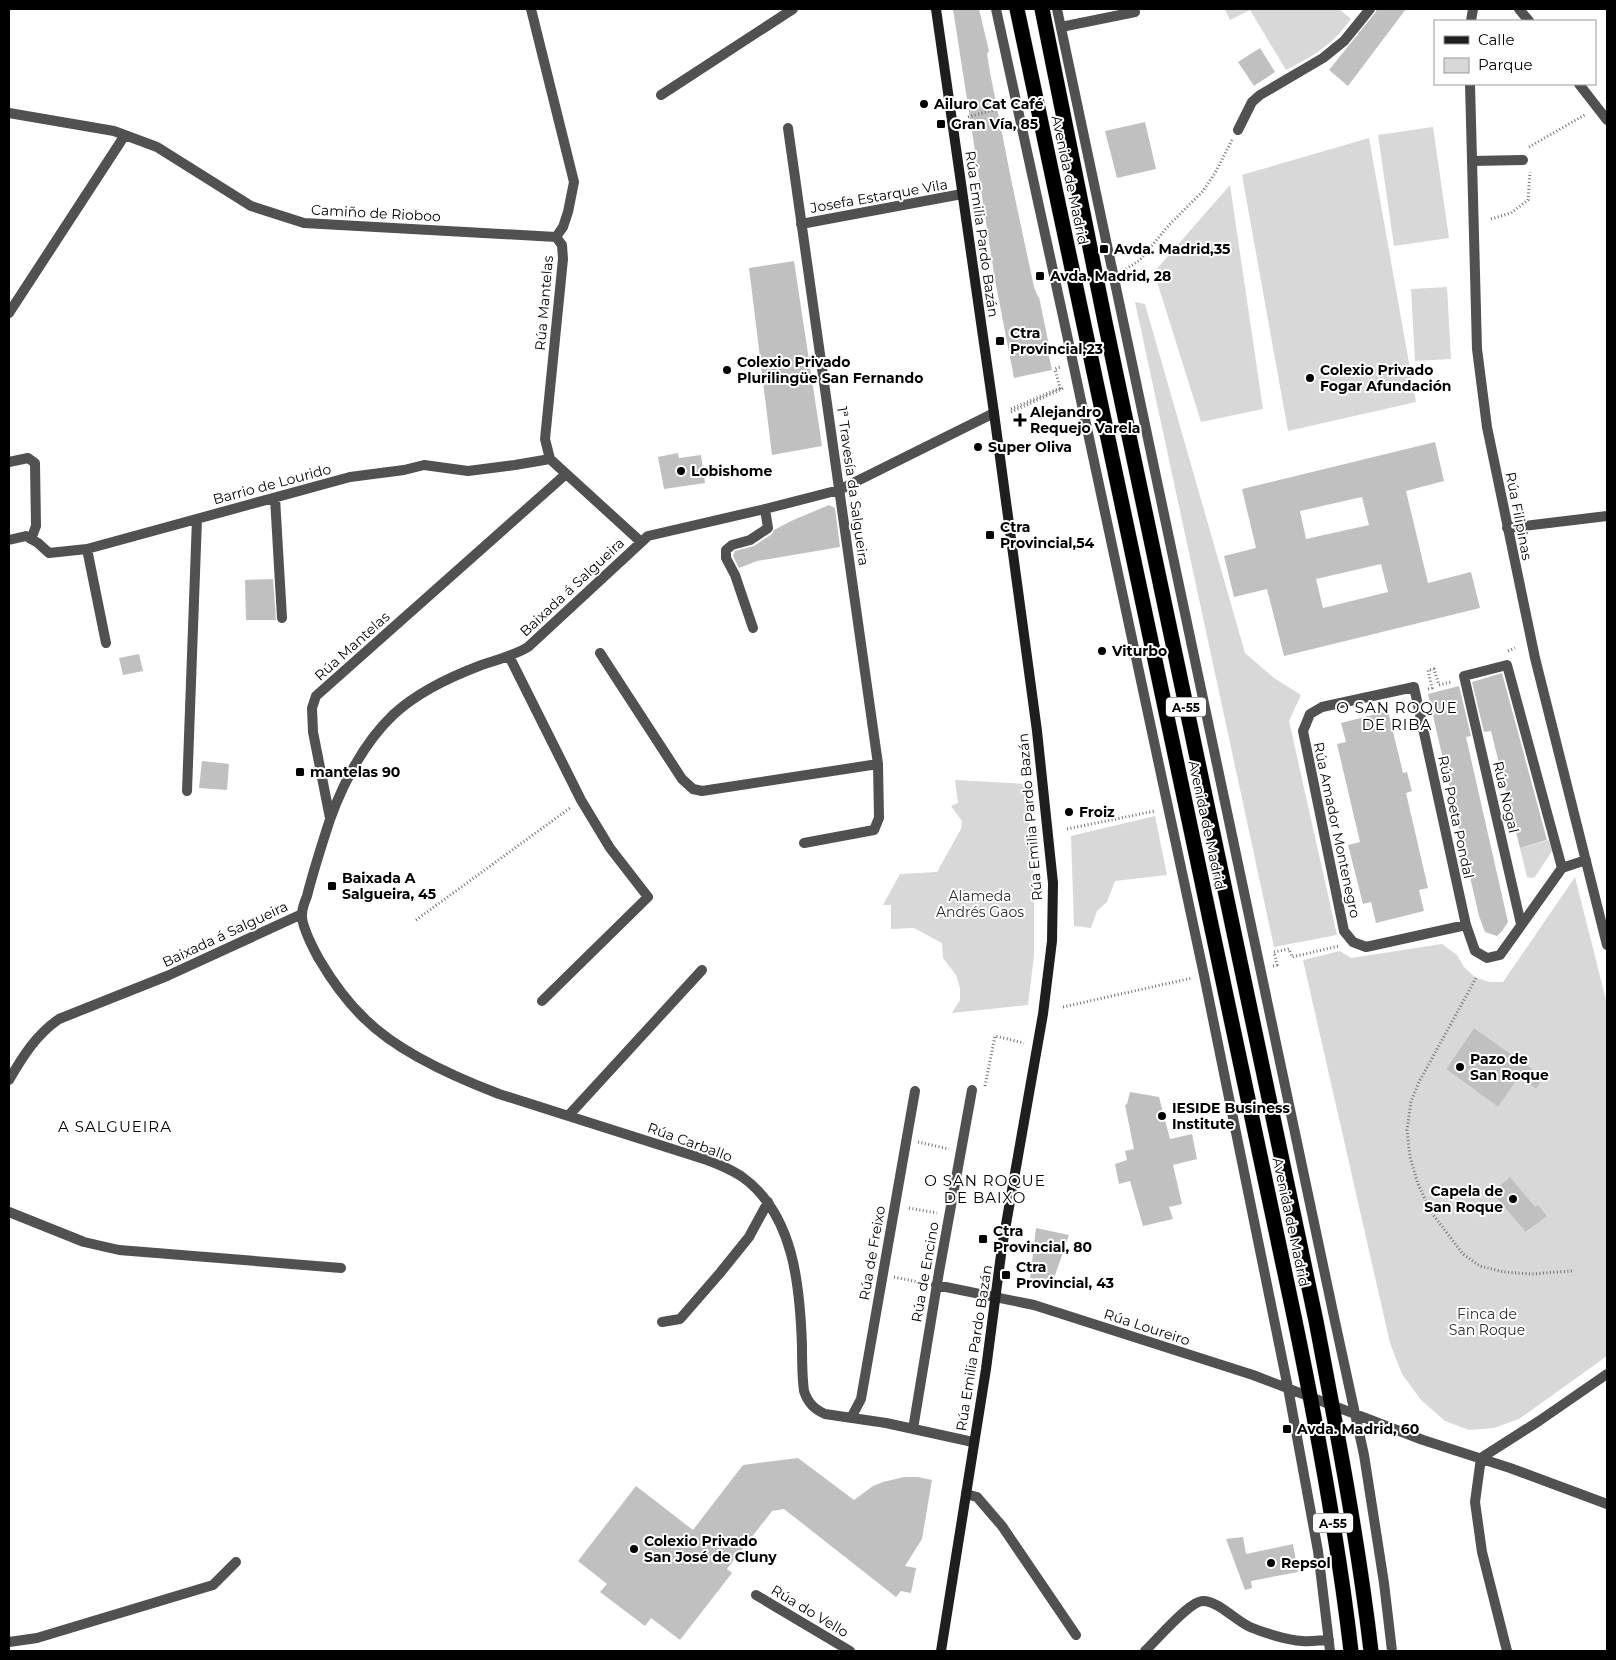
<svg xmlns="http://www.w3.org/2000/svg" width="1616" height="1660" font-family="Montserrat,sans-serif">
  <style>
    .green { fill: #d8d8d8; fill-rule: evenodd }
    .building { fill: #c0c0c0; fill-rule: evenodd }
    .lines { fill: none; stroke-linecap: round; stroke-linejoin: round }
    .highway-casing { stroke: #dbdbdb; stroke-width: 16 }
    .path { stroke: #737373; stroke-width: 3; stroke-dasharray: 1 2.5; stroke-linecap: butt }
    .lane { stroke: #515151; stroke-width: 10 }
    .street { stroke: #515151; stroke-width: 10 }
    .secondary { stroke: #1e1e1e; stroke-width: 10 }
    .highway { stroke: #000; stroke-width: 15 }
    .poi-dot { fill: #000; stroke: #fff; stroke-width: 2 }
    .labels { text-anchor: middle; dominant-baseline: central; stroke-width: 4; stroke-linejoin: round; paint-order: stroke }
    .shield { fill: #fff; stroke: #4c4c4c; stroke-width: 1 }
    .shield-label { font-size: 12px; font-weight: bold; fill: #000 }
    .poi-label { font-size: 14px; font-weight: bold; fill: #000; stroke: #fff; text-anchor: start }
    .street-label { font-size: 14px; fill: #000; stroke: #fff }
    .park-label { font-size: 14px; fill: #2f2f2f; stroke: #fff }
    .neighbourhood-label { font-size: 15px; letter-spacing: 1px; fill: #000; stroke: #fff }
  </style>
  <rect width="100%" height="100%" fill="#fff"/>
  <path class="green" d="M1225,9H1339L1351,19C1331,46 1315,55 1286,70L1250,10L1230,20Z
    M1433,127L1449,238L1394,246L1378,135Z
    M1369,138L1416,402L1288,431L1242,175Z
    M1230,185L1263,409L1201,422L1154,272Z
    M1447,287L1451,359L1415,361L1411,289Z
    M1135,302L1145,304L1245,653L1274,678L1301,695L1289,721L1337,935L1274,947Z
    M955,780L1026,784L1034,877V956L1028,1005L952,1013L960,1000V988L956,975L943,958L942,943L914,928L891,929V905H883L900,874L937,872L961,829L962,821L951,806L958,803Z
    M1155,816L1167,875L1115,881L1107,902L1097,911L1091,928L1074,926L1071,836Z
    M1549,840L1552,851L1535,877L1531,878L1527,877L1520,848Z
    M1575,877L1607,1004V1356L1519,1419L1494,1428L1469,1430L1445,1421L1421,1400L1402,1374L1390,1343L1303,960L1340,951L1351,958L1442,944L1457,955L1464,967L1476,978L1490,982H1503ZM1474,1028L1544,1077L1536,1089L1519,1077L1498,1107L1446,1069ZM1492,1193L1535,1207L1546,1215L1527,1232Z"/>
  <path class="building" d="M953,9H979L989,51L987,54L990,72L1012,184L1034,287L1038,297H1039L1049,345H1048L1049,356L1052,370L1014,378L995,280Z
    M1377,9H1406L1348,86L1329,70L1375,13Z
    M1260,48L1275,72L1254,86L1238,62Z
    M1145,122L1156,169L1117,178L1105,131Z
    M794,261L822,446L772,455L749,268Z
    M1435,442L1444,481L1406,491L1428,583L1471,572L1480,608L1284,656L1267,589L1234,597L1224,556L1256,548L1242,489ZM1362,497L1369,525L1306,539L1300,511ZM1381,564L1388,592L1323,608L1316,579Z
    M678,453L679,458L701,455L705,483L664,489L658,457Z
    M829,505L835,508L840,547L757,561L739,568L733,556L735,551L754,546L772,534L774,530L791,521Z
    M273,579L276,620H246L245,580Z
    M139,654L143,671L123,675L119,658Z
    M1502,673L1547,840L1520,848L1491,731L1484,732L1472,682Z
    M1459,686L1471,736L1466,737L1508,922L1502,931L1497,936L1485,932L1479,916L1428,694Z
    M1388,711L1403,773L1407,772L1412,791L1406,793L1428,888L1419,890L1424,911L1376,923L1371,902L1363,904L1348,845L1360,842L1337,744L1346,742L1341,723Z
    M202,761L229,764L227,790L199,788Z
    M1474,1028L1544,1077L1536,1089L1519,1077L1498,1107L1446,1069Z
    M1130,1092L1159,1097L1170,1139L1192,1134L1197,1159L1173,1165L1182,1204L1169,1207L1173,1219L1143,1226L1130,1181L1119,1184L1115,1164L1127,1160L1125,1151L1134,1149L1125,1105L1127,1104Z
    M1510,1177L1535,1207L1538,1205L1547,1216L1526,1232L1492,1193Z
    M1036,1228L1069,1235L1052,1284L1030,1279Z
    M798,1458L854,1500L873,1486L883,1482L904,1477H918L932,1480L922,1539L905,1566L916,1568L911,1593L901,1591L896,1597L784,1509L772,1511L727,1569L732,1573L680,1640L651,1618L645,1626L600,1592L607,1584L578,1561L636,1486L693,1530L743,1465Z
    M1243,1537L1246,1554L1293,1544L1298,1572L1251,1581L1252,1588L1245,1590L1226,1539Z"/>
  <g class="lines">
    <g class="highway-casing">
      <path id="highway" d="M1017,9L1294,1316C1317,1427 1338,1539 1351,1651
        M1042,9L1105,322L1316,1321C1337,1431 1358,1540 1371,1651"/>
    </g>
    <path class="path" d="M968,117L1004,107
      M1529,147L1586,114
      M1491,219L1511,213L1528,200L1530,172
      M1126,269L1140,260L1169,225L1203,191L1215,173L1232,140
      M1011,409L1060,388L1055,369L1060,367
      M1011,412L1064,388
      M1508,651L1515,648
      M1428,689L1432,688L1428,670L1434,669L1439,685L1451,682
      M1067,829L1155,811
      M416,920L570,808
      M1273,966L1277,965L1274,952L1289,949L1292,957L1339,946
      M1476,978L1419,1082L1411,1102L1407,1130L1410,1157L1418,1184L1431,1212L1463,1254L1480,1266L1504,1272L1531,1274L1572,1271
      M1063,1007L1192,978
      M985,1086L995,1036L1024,1043
      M918,1142L949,1149
      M909,1208L937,1213
      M894,1277L923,1283"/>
    <path class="lane" d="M1061,27L1135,12
      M1472,161L1523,160
      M9,462L28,458L35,463L36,526L31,539"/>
    <path class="street" d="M531,9L574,182L568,212L563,227L556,237
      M996,9L1064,321L1204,975L1288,1388L1318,1551L1330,1651
      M1057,9L1334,1317L1364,1455L1384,1583L1392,1651
      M1519,9L1529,21
      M1471,21L1473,9
      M1470,84L1477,349L1487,427L1535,658L1607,945
      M1579,84L1607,120
      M661,95L793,9
      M9,113L114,131L157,147L251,206L304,223L556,237
      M788,128L878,764L879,818L874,830L804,843
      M1238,130L1252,102L1260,95L1323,58L1344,41L1370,9
      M801,224L962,194
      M9,313L125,135
      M550,459L545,439L563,259L562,245L556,237
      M550,459L641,542
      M275,498L282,618
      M1507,528L1607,516
      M9,540L26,536L38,543L49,553L87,549L350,477L404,470L424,465L468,471L515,465L550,459
      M87,549L106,643
      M753,628L735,575L726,558V550L732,545L750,540L768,528L765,509
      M600,653L682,779L693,789L702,791L878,764
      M509,656L581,800L610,848L648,897L542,1001
      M187,791L197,519
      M330,818L313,732L312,708L316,696L566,474
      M1521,924L1464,676L1507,665L1562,868
      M1466,925L1366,947L1353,942L1344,931L1303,731L1310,714L1322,707L1414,687L1466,925L1475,951L1487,958L1500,955L1562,868L1586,860
      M9,1080C23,1056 36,1035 59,1019L167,976L302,914
      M569,1115L702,970
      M9,1212L84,1242L119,1250L341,1268
      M936,1285L1034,1305L1253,1375L1423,1440L1510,1468L1607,1504
      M662,1322L680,1319L720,1273L749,1237L768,1202
      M851,1418L861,1399L915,1091
      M913,1429L939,1272L972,1090
      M973,1442L886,1423L825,1414C814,1409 808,1403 804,1391C802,1376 802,1361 802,1346C800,1286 794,1213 741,1176C730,1169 718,1164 707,1160L499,1094C457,1078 397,1051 365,1019C347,1002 332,981 319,959C313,948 301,926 302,914C302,908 305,901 307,896C312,876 318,857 324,838C337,794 361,745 394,714C417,693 450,677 479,666C496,660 513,656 528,647L648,536L765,509L839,490L994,413
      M1481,1458L1475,1502L1482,1552L1507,1651
      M1481,1458L1539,1421L1607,1374
      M966,1494L977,1497L1002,1526L1076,1635
      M756,1595L850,1651
      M9,1642L37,1638L213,1585L236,1562
      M1145,1651C1156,1641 1189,1601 1203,1601C1218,1601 1236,1621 1250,1627C1264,1633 1287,1640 1302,1641C1311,1642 1321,1640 1329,1640"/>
    <path class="secondary" d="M936,9L994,413L1037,731L1053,883L1052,941L1043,1014L1002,1247L986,1369L941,1651"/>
    <use href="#highway" class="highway"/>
  </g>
  <g class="poi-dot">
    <circle cx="924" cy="104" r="5"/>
    <rect x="936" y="119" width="10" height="10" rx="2.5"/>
    <rect x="1099" y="244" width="10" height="10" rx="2.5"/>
    <rect x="1035" y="271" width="10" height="10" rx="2.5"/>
    <rect x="995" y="336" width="10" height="10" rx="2.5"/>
    <circle cx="727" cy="370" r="5"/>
    <circle cx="1310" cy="378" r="5"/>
    <path d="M1017.5 412.5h5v5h5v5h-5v5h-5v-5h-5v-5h5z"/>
    <circle cx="978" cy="447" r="5"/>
    <circle cx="681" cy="471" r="5"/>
    <rect x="985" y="530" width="10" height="10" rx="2.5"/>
    <circle cx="1102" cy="651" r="5"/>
    <rect x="295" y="767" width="10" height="10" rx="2.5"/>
    <circle cx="1069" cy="812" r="5"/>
    <rect x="327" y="881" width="10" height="10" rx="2.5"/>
    <circle cx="1460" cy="1067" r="5"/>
    <circle cx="1162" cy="1116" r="5"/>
    <circle cx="1513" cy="1199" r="5"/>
    <rect x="978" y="1234" width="10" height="10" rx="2.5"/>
    <rect x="1001" y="1270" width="10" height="10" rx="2.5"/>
    <rect x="1282" y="1424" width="10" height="10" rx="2.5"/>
    <circle cx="634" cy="1549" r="5"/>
    <circle cx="1271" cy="1563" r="5"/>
  </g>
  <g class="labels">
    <g class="shield">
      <rect x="1166" y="697.5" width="40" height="19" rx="4"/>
      <rect x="1313" y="1513.5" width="40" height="19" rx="4"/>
    </g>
    <g class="shield-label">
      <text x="1186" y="707">A-55</text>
      <text x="1333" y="1523">A-55</text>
    </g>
    <g class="poi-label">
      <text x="934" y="104">Ailuro Cat Café</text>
      <text x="951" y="124">Gran Vía, 85</text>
      <text x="1114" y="249">Avda. Madrid,35</text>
      <text x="1050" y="276">Avda. Madrid, 28</text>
      <text x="1010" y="333">Ctra<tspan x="1010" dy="16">Provincial,23</tspan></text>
      <text x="737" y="362">Colexio Privado<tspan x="737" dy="16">Plurilingüe San Fernando</tspan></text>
      <text x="1320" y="370">Colexio Privado<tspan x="1320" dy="16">Fogar Afundación</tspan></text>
      <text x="1030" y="412">Alejandro<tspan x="1030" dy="16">Requejo Varela</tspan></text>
      <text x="988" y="447">Super Oliva</text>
      <text x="691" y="471">Lobishome</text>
      <text x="1000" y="527">Ctra<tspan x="1000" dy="16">Provincial,54</tspan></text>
      <text x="1112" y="651">Viturbo</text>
      <text x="310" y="772">mantelas 90</text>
      <text x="1079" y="812">Froiz</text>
      <text x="342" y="878">Baixada A<tspan x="342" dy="16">Salgueira, 45</tspan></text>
      <text x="1470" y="1059">Pazo de<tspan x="1470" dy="16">San Roque</tspan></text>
      <text x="1172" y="1108">IESIDE Business<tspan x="1172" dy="16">Institute</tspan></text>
      <text x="1503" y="1191" text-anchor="end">Capela de<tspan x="1503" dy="16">San Roque</tspan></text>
      <text x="993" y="1231">Ctra<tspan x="993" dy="16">Provincial, 80</tspan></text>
      <text x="1016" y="1267">Ctra<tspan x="1016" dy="16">Provincial, 43</tspan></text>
      <text x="1297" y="1429">Avda. Madrid, 60</text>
      <text x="644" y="1541">Colexio Privado<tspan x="644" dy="16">San José de Cluny</tspan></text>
      <text x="1281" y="1563">Repsol</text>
    </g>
    <g class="street-label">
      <text transform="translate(1070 180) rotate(78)">Avenida de Madrid</text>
      <text transform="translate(879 196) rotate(-10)">Josefa Estarque Vila</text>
      <text transform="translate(376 213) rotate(3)">Camiño de Rioboo</text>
      <text transform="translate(982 234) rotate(82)">Rúa Emilia Pardo Bazán</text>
      <text transform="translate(544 303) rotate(-85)">Rúa Mantelas</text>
      <text transform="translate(272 484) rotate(-15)">Barrio de Lourido</text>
      <text transform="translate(853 486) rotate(82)">1ª Travesía da Salgueira</text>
      <text transform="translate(1519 516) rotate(79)">Rúa Filipinas</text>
      <text transform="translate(572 587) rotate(-43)">Baixada á Salgueira</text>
      <text transform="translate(352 646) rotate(-42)">Rúa Mantelas</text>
      <text transform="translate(1506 797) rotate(77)">Rúa Nogal</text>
      <text transform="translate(1030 817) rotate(-95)">Rúa Emilia Pardo Bazán</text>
      <text transform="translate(1456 817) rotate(78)">Rúa Poeta Pondal</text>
      <text transform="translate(1207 825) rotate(78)">Avenida de Madrid</text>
      <text transform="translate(1337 830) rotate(78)">Rúa Amador Montenegro</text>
      <text transform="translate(225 934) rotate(-25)">Baixada á Salgueira</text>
      <text transform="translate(690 1142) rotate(20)">Rúa Carballo</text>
      <text transform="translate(1291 1222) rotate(78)">Avenida de Madrid</text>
      <text transform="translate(872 1253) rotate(-80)">Rúa de Freixo</text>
      <text transform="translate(925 1272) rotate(-80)">Rúa de Encino</text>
      <text transform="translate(1147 1327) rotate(18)">Rúa Loureiro</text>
      <text transform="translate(974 1348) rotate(-81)">Rúa Emilia Pardo Bazán</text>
      <text transform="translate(810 1611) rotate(31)">Rúa do Vello</text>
    </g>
    <g class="park-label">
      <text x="980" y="896">Alameda<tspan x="980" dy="16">Andrés Gaos</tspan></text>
      <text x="1487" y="1314">Finca de<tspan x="1487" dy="16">San Roque</tspan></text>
    </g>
    <g class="neighbourhood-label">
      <text x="1397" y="707">O SAN ROQUE<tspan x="1397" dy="17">DE RIBA</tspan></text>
      <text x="115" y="1126">A SALGUEIRA</text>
      <text x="985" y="1180">O SAN ROQUE<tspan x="985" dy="17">DE BAIXO</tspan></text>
    </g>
  </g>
  <rect width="1616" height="1660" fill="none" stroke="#000000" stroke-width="20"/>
  <rect x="1434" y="20" width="162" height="65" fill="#ffffff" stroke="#999999"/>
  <rect x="1444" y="36" width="25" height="8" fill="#1e1e1e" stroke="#999999"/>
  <text x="1478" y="45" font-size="15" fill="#000000">Calle</text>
  <rect x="1444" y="58" width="25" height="15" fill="#d8d8d8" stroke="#999999"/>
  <text x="1478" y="70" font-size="15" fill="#000000">Parque</text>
</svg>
